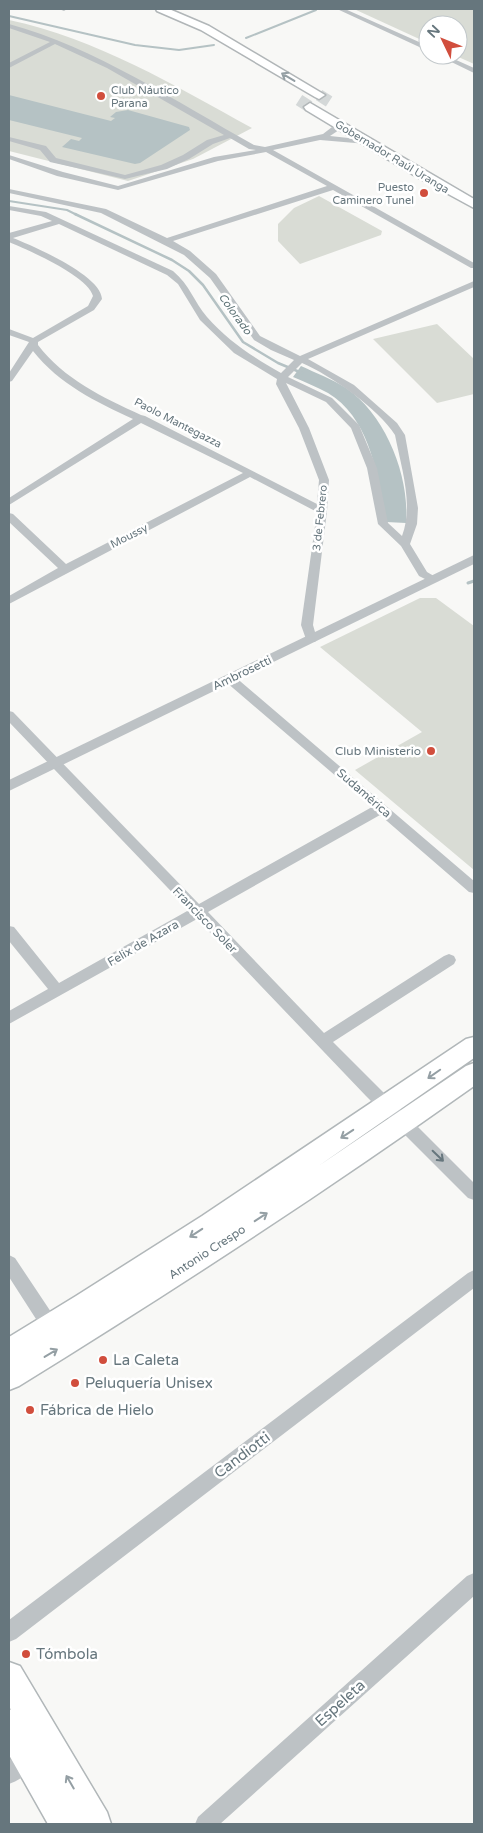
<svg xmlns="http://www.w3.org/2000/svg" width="483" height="1833" font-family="'Varela Round',sans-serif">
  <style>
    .green { fill: #d9dcd5 }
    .water { fill: #b5c2c4 }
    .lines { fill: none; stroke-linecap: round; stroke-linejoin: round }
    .stream-far2 { stroke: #b5c2c4; stroke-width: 2 }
    .stream-far1 { stroke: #b5c2c4; stroke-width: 2.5 }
    .stream { stroke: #b5c2c4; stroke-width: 3 }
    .trunk-tunnel { stroke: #d4d8d8; stroke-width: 12; stroke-dasharray: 12 5.5; stroke-linecap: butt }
    .primary-casing { stroke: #b1b7b9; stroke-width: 3 }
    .trunk-casing { stroke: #b1b6b8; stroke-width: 3 }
    .minor { fill: #bdc2c5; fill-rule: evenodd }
    .tertiary { fill: #bdc2c5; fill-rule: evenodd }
    .primary { fill: #fff; fill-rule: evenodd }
    .trunk { fill: #fff; fill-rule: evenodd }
    .oneway { stroke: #949fa4 }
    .oneway2 { stroke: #66767d }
    .poi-dot { fill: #d14e3d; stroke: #fff; stroke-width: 2 }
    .labels { text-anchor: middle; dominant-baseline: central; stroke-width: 5; stroke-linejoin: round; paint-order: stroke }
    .far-poi-label { font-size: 11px; fill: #66767d; stroke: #fff; text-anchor: start }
    .far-street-label { font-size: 11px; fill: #66767d; stroke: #fff }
    .far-water-label { font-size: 11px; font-style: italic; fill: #607578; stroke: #fff }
    .street-label { font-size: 12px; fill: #66767d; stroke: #fff }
    .poi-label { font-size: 12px; fill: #66767d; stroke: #fff; text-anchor: end }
    .near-poi-label { font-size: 15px; fill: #66767d; stroke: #fff; text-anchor: start }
    .near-street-label { font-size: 15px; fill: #66767d; stroke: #fff }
  </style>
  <rect width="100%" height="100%" fill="#f8f8f6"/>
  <path class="green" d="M354,9H474V64L454,55H458V25H428V43Z
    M9,20C97,39 174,85 252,128L193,159L128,181L9,151Z
    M319,196L382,231L381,235L300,264L278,241V224L294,208Z
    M437,324L474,359V394L437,403L373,339Z
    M420,598H436L474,626V870L355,770L422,732L320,647Z"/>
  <path class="water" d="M9,95L111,121L115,118L110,117L116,112L128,110L189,127L190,130L140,163L135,164L62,147L71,139L79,141L82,138L9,120Z
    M301,366C316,373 332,379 346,388C386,415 410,477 406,523L386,522C378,478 371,419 328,393C317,387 305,382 293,377Z"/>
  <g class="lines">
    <path class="stream-far2" d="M9,16L135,45L179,50L214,45
      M246,38L316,10
      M9,201L67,210L77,215"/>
    <path class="stream-far1" d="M75,214L172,260L189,271L203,285L243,342L278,363L302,373"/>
    <path class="stream" d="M468,583L474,581"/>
    <path class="trunk-tunnel" d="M319,95L330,102
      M299,100L310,107"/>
    <g class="primary-casing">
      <path id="primary" d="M474,1037V1058L317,1167L466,1066L474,1063V1086C326,1191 173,1291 19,1386L9,1390V1337L76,1296L202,1216L466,1039Z
        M9,1662L20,1666L107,1812L111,1824H48L9,1755V1709L11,1710L9,1706Z"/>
    </g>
    <g class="trunk-casing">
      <path id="trunk" d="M156,9H169L209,26L325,95L319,99L315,97L201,30L157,11Z
        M310,103L474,199V208L417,177L306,110L304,107Z"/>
    </g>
    <path class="minor" d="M59,9H67L64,11Z
      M337,9H345L428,46V51Z
      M9,24C94,47 177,102 254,145L265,147L323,134L336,124H342V128L330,136L367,140L371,142L367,144L320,140L273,150L474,263V268H471L333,190L173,241L190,251L216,274L260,336L300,356L474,281V287L308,359L354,385L397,423L405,435L418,508L417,524L410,544L427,572L439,579L437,581H429L419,576L401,546L378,524L367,468L351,428L326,402L286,383L309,428L329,480L327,511L313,625L317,639L315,642H307L301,625L317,512L250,477L9,604V596L58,568L9,522V513L13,514L66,564L243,473L141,423L9,505V498L133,419C96,402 59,384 33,351L12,381L9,382V373L29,342L9,335V329L33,338L88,306L93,296C88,276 28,250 9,242V233L52,221L41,216L9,210V206L46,212L173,271C190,285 194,302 207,317C229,342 253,357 281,373L294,360L271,350L254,340L210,278L184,255L101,213L9,193V189L106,209L167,238L327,186L266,152L218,161L118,190L57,176L9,159V155L63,172L118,186L214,157L256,150L249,149L230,138L213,144L189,159L167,169L125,179L50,162L40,150L9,141V137L46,146L56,158L125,175L161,165L183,155L207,140L224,135L107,68L55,44L9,68V63L50,42L9,28ZM59,224L167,275L178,284L200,320L234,353L277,379L276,384L299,428L319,480L317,504L145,416L141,415C102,397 64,379 38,345V342L94,310L102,299C101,275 33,246 13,238ZM302,363C330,375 379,409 395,435C401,467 414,504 402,536L388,523L377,468L359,425L332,398L288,377Z
      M437,55H445L474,68V73Z
      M230,675L234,676L474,881V893L469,892L380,815L208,912L324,1033L444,956L449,954L454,956L456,960L454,964L333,1042L474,1183V1200L468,1198L366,1096L197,919L9,1024V1011L48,989L9,941V926L14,927L59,983L189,910L9,722V711L13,712L199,904L372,807L226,682L224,679L226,676Z
      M9,1255L15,1258L57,1321L60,1327L57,1333L51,1335L45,1333L9,1277Z
      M474,1270V1288L16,1639L9,1642V1620L468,1273Z
      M474,1573V1596L220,1824H195L198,1817L467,1576Z
      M29,1749L36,1752L39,1759C34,1771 20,1780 9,1784V1761Z"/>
    <path class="tertiary" d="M474,555V564L9,791V780Z"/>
    <use href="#primary" class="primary"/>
    <use href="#trunk" class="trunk"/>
  </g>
  <defs><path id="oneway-shaft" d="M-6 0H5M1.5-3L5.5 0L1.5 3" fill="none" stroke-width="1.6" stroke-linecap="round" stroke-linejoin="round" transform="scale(1.25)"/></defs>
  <g class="oneway">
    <use href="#oneway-shaft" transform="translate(288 77) rotate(-149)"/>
    <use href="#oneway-shaft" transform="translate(434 1074) rotate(145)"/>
    <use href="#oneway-shaft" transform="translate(347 1134) rotate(147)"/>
    <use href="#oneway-shaft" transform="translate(261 1217) rotate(-33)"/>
    <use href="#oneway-shaft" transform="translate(196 1233) rotate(147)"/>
    <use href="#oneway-shaft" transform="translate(51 1353) rotate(-31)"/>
    <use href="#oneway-shaft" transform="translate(70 1782) rotate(-120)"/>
  </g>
  <use class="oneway2" href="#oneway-shaft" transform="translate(438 1156) rotate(44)"/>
  <g class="poi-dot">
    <circle cx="101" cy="96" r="5"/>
    <circle cx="424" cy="193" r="5"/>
    <circle cx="431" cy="751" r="5"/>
    <circle cx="103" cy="1360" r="5"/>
    <circle cx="75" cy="1383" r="5"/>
    <circle cx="30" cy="1410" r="5"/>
    <circle cx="26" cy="1654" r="5"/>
  </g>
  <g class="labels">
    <g class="far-poi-label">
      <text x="111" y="90">Club Náutico<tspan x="111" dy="13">Parana</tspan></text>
      <text x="414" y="187" text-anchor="end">Puesto<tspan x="414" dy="13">Caminero Tunel</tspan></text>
    </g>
    <g class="far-street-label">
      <text transform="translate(392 157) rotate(31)">Gobernador Raúl Uranga</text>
      <text transform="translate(178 423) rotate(27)">Paolo Mantegazza</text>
      <text transform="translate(320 518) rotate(-84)">3 de Febrero</text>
      <text transform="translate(129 536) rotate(-27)">Moussy</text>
    </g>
    <g class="far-water-label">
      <text transform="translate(235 314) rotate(54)">Colorado</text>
    </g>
    <g class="street-label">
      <text transform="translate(242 673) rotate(-26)">Ambrosetti</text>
      <text transform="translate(364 793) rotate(41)">Sudamérica</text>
      <text transform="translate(205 920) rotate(46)">Francisco Soler</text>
      <text transform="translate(143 943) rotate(-30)">Felix de Azara</text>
      <text transform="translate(207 1252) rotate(-33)">Antonio Crespo</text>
    </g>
    <g class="poi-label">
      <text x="421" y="751">Club Ministerio</text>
    </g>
    <g class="near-poi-label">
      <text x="113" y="1360">La Caleta</text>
      <text x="85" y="1383">Peluquería Unisex</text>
      <text x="40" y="1410">Fábrica de Hielo</text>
      <text x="36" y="1654">Tómbola</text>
    </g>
    <g class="near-street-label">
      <text transform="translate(242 1455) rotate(-37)">Candiotti</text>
      <text transform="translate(340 1703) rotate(-42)">Espeleta</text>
    </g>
  </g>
  <rect width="483" height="1833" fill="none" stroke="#66767d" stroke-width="20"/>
  <g transform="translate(443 40) rotate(313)"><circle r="24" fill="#ffffff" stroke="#c2c8cb"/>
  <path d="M0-4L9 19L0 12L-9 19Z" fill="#d14e3d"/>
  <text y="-8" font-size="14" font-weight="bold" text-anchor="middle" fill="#66767d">N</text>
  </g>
</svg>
